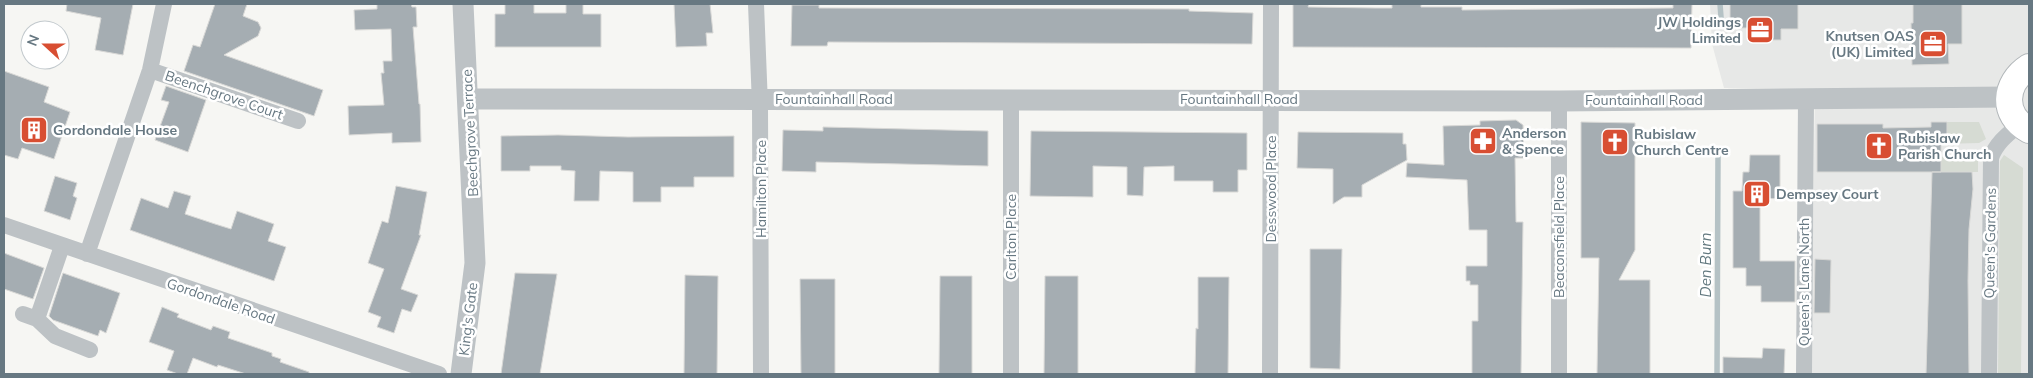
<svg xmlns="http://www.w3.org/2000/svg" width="2033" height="378" font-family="Mulish,sans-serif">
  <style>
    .built { fill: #e7e8e7 }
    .green { fill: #d6dbd3 }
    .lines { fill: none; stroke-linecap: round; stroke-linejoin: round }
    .stream { stroke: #b5c2c5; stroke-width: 5.5 }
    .building { fill: #a5adb2; stroke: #d8d8d6 }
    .primary-casing { stroke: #b1b6b9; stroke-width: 28 }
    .minor { stroke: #bdc2c5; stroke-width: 16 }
    .tertiary { stroke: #bdc2c5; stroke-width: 21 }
    .primary { stroke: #fff; stroke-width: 26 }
    .labels { text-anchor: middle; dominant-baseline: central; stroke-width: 5; stroke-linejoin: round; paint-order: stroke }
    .poi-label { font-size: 14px; font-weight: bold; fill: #677882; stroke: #fff; text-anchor: start }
    .street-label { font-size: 14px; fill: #677882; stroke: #fff }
    .water-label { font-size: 15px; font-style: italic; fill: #63797f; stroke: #fff }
  </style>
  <rect width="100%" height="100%" fill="#f6f6f3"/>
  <path class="built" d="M1710,4H2029V374H1811L1815,89L1724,88L1712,44Z"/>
  <path class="green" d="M1947,122H1979L1986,139L1979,143L1941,144V141H1947Z
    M2004,155L2023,168L2021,374H1998L2000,161Z
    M1978,156V172H1941V157Z"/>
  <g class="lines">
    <path class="stream" d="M1720,4L1721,17
      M1717,374L1718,155"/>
  </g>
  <path class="building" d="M67,4H133L123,55L95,50L101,18L66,11Z
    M215,4H247L243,16L258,22L261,28L258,36L224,55L323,90L314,116L184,71L193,45L200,47Z
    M377,4H411L412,7H416L417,27H413L419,104H420L421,142L392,143V133L349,135L348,106L384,105L381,73H384L383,61H392L391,29L355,30L354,10L377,9Z
    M505,4H534V13H566V4H583V14H601V47H495V14H505Z
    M674,4H710L713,33H706L707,46L676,47Z
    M1293,4H1309L1308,7L1375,8H1392V4H1421V7H1462V10L1673,8V4H1692L1691,48L1293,47Z
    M1730,4H1798V29H1781V40H1753V28H1730Z
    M1913,4H1962V44H1948L1949,64L1912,65L1911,23H1913Z
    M792,5H819V8L1189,9V11L1253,13L1252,44L828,42L827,46H791Z
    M4,71L49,87L44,102L70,112L54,159L22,148L18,159L4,155Z
    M166,86L206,100L188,152L155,140L169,102L161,100Z
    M1516,120L1523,125L1524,158H1515L1516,222H1523L1521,374H1472V321H1478V285H1470V281H1466V266H1487V230H1469L1467,180L1406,177L1407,163L1444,165L1443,126L1480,125V121Z
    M1581,122L1635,123V250L1619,280H1650V374H1597L1599,258H1581Z
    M1931,122H1947V141H1941V172H1817V124H1883V128L1931,127Z
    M823,127L988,131V166L816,162V172L782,171L783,130L823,131Z
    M1031,131L1247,133V170H1238V192H1213V181H1174V166L1144,167L1143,196L1127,195V167L1093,166V197L1030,196Z
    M1298,132L1403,133V144H1406L1407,160L1362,185V197H1344L1333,204V169L1297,168Z
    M558,135L628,137L734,136V177H694V187H661V202H633V172L600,171L599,201H574L575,171L561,170V166H530V171H501V136Z
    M1750,155H1780V199L1760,198V261H1795V302H1761V286H1746V268H1733V191H1742L1743,172H1749Z
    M1932,172H1972L1973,189L1969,229L1968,281L1969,374H1926Z
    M55,176L77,183L73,196L77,198L70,220L44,211Z
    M396,186L427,192L419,235H421L401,289L418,295L411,312L402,309L394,333L377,327L381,317L368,312L384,269L368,263L382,221L388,223Z
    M174,191L191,196L185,214L215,224L231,229L237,211L274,224L268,241L286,247L274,281L130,230L141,198L168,208Z
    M1310,249H1342L1340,369L1310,368Z
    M4,253L44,268L33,299L4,289Z
    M1815,259L1831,260L1830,313H1814Z
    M63,273L120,293L106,333L100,330L98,336L53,320L49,316Z
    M515,273L557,274L540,374H501Z
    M685,275L718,276L717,374H684Z
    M940,276H972V374H939Z
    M1045,276H1078V374H1044Z
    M1198,277H1229L1228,374H1195L1196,328L1198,329Z
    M800,279H835V374H801Z
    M162,307L179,314L177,317L211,330L213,326L230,332L228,338L272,353V356L281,359L280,362L309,372V374H246L218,365L217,367L193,358L187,374H178L167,370L174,351L149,342Z
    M1763,348L1785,349L1784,374H1723V357L1762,358Z"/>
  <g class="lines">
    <g class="primary-casing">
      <path id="primary" d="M2029,67C2004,83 2001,115 2029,130"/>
    </g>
    <path class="minor" d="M756,4L760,105L761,374
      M150,70L298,121
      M1011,99V374
      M4,225L439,374
      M87,254L150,70L164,4
      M23,314L37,319L55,336L90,350
      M37,319L62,246
      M1270,374L1271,4
      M1559,374V101
      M1804,374L1806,100
      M1989,374L1991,158C1996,143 2008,134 2020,124"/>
    <path class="tertiary" d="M469,99L1559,101L2009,97
      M461,374L475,263L463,4"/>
    <use href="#primary" class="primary"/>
  </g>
  <defs>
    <g id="office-square" transform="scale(1.4375)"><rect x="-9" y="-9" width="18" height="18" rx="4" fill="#d84e32" stroke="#fff"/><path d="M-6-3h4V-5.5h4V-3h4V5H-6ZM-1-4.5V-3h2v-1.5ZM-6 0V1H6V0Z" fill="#fff"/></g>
    <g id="building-square" transform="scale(1.4375)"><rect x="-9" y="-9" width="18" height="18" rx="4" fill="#d84e32" stroke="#fff"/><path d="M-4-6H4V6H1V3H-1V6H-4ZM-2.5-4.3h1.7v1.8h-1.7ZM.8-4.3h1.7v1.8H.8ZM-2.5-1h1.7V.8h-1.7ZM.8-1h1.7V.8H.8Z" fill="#fff"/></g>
    <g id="pharmacy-square" transform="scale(1.4375)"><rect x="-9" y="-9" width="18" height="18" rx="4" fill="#d84e32" stroke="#fff"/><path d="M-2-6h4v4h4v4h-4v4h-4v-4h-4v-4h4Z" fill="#fff"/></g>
    <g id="church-square" transform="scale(1.4375)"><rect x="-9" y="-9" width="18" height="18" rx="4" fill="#d84e32" stroke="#fff"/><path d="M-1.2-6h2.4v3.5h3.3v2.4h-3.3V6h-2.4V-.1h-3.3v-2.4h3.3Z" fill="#fff"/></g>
  </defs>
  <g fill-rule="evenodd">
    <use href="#office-square" x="1760" y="30"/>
    <use href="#office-square" x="1933" y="44"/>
    <use href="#building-square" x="34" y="130"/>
    <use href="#pharmacy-square" x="1483" y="141"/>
    <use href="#church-square" x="1615" y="142"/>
    <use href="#church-square" x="1879" y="146"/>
    <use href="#building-square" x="1757" y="194"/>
  </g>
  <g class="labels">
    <g class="poi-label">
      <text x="1741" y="22" text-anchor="end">JW Holdings<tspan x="1741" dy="16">Limited</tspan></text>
      <text x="1914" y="36" text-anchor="end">Knutsen OAS<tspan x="1914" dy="16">(UK) Limited</tspan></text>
      <text x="53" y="130">Gordondale House</text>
      <text x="1502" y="133">Anderson<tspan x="1502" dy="16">&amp; Spence</tspan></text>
      <text x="1634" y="134">Rubislaw<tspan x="1634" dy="16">Church Centre</tspan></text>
      <text x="1898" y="138">Rubislaw<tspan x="1898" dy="16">Parish Church</tspan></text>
      <text x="1776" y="194">Dempsey Court</text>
    </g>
    <g class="street-label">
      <text transform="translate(224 95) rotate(19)">Beenchgrove Court</text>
      <text x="834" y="99">Fountainhall Road</text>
      <text x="1239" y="99">Fountainhall Road</text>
      <text x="1644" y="100">Fountainhall Road</text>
      <text transform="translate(470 133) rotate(-93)">Beechgrove Terrace</text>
      <text transform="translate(761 189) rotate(-90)">Hamilton Place</text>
      <text transform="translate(1271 189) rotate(-90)">Desswood Place</text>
      <text transform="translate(1011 237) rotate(-90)">Carlton Place</text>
      <text transform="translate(1559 237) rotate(-90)">Beaconsfield Place</text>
      <text transform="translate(1990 243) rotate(-89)">Queen's Gardens</text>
      <text transform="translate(1804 282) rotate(-90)">Queen's Lane North</text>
      <text transform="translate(221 301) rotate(19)">Gordondale Road</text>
      <text transform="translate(468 319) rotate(-83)">King's Gate</text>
    </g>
    <g class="water-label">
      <text transform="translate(1705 265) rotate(-90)">Den Burn</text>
    </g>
  </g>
  <rect width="2033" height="378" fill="none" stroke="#677882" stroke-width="10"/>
  <g transform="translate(45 45) rotate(291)"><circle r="24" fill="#ffffff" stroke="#c2c9cd"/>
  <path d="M0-4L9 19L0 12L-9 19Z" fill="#d84e32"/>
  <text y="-8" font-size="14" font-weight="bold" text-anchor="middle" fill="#677882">N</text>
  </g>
</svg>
